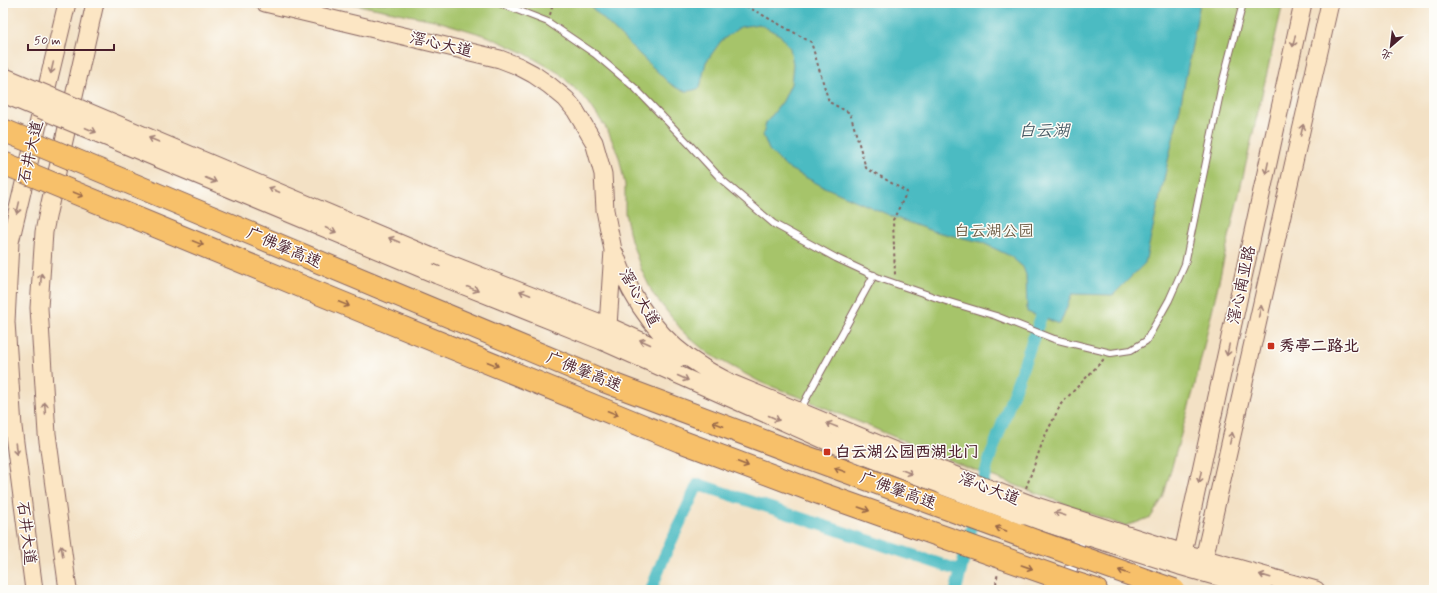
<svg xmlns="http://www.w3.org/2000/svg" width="1437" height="593" font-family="Mynerve,'LXGW WenKai TC',sans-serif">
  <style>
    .green { fill: #a6c46b; stroke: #78724b }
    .water { fill: #4cbbc2; stroke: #4b6d76 }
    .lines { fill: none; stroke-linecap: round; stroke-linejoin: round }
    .canal { stroke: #4cbbc2; stroke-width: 12 }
    .lane-casing { stroke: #856361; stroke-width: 8 }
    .street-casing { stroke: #856361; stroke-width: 14 }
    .secondary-casing { stroke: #856361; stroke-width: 19 }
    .highway-casing { stroke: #856361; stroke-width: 24 }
    .path { stroke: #856361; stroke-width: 2; stroke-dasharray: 3 3; stroke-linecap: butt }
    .lane { stroke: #fff; stroke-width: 6 }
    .street { stroke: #fff; stroke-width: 12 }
    .secondary { stroke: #fce6c4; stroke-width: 17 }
    .highway { stroke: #f7c06b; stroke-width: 22 }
    .secondary-bridge-casing { stroke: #856361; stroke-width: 19; stroke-linecap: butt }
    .highway-bridge-casing { stroke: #856361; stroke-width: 24; stroke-linecap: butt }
    .secondary-bridge { stroke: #fce6c4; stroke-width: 17 }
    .highway-bridge { stroke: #f7c06b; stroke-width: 22 }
    .oneway { stroke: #a38278 }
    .oneway2 { stroke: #986748 }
    .poi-dot { fill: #c8321e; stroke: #fdfcf7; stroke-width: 1.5 }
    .labels { text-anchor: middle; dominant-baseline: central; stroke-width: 3; stroke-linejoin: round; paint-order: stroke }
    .street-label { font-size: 16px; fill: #4a1f2b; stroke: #fdfcf7 }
    .park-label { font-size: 16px; fill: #6a5941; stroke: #fdfcf7 }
    .poi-label { font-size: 16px; font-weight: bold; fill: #4a1f2b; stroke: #fdfcf7; text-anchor: start }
    .water-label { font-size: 17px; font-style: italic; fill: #4b5d67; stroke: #fdfcf7 }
  </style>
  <rect width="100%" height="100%" fill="#fdfcf7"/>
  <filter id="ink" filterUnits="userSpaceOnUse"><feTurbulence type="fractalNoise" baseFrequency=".025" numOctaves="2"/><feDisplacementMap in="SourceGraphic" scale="8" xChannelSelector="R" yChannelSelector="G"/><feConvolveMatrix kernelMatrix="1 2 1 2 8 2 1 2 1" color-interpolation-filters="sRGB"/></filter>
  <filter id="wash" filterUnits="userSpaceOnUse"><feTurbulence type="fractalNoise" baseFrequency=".012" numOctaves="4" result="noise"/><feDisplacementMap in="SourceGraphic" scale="16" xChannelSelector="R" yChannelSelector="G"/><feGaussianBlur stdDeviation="0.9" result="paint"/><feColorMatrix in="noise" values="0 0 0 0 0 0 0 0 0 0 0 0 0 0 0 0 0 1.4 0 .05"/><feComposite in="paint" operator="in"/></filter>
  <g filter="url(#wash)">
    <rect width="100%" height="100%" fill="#f3e1c5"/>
    <path class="green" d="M348,3H1283L1195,385L1163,498L1151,517L1138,522L1124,526L954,462L797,396L760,382L709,354L685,334L653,294L641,269L631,240L625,213V185L619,157L608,131L589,103L559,73L524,53L487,36L434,20Z"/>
    <path class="water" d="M587,3H1200L1180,108L1145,263L1113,295L1072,294L1060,324L1027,312L1026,275L1023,267L1010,256L981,242L932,231L896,218L822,186L786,167L769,150L763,135L766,123L783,101L791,84L793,64L790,48L780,35L759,24L740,27L721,41L706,62L700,88C684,94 681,91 668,82Z"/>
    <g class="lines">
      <path class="canal" d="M980,494L988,463L1041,317
        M651,590L664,557L698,484L961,571
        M956,590L975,514"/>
    </g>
  </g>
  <g filter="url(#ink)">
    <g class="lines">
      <g class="lane-casing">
        <path id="lane" d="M499,3L548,22L595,54L635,88L690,145L722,180L774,224L836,258L879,278L946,301L996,316L1054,339L1111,353L1131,350L1146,341L1169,300L1185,264L1222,84L1243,3
          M800,410L874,275"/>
      </g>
      <g class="street-casing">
        <path id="street" d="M1066,586L1083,527"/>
      </g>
      <g class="secondary-casing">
        <path id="secondary" d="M265,3L500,59L518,66L533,74L549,85L566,99L575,110L594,142L603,174L605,210L613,250L608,326L602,341
          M615,254C632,302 660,342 704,368C713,374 722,378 731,383L946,472
          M430,256L608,326L679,358
          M437,275L602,341L829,442L943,486
          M1030,504L1184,553L1316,590
          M1023,516L1180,566L1263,590
          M1180,566L1303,3
          M1201,572L1330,3
          M34,590L13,427L6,322L10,242L67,3
          M68,590L47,434L39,308L44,232L48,212L95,3"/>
      </g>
      <g class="highway-casing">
        <path id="highway" d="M308,289L680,441
          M1074,583L1096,590"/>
      </g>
      <path class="path" d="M741,3L811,42L829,102L850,113L866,168L907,192L893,220L895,275
        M550,15L553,3
        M1026,488L1044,438L1061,404L1104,359
        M997,590L996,580L998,574"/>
      <use href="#lane" class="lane"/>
      <use href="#street" class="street"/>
      <use href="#secondary" class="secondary"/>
      <use href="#highway" class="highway"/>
      <g class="secondary-bridge-casing">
        <path id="secondary-bridge" d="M3,76L430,256
          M3,94L437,275
          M946,472L1030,504
          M943,486L1023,516"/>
      </g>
      <g class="highway-bridge-casing">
        <path id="highway-bridge" d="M3,130L604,381L790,451L1041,543L1174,590
          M3,163L308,289
          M680,441L819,493L1074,583"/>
      </g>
      <use href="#secondary-bridge" class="secondary-bridge"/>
      <use href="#highway-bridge" class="highway-bridge"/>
    </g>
    <defs><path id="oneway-shaft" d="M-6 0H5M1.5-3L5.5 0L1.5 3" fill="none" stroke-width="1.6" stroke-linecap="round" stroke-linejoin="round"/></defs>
    <g class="oneway">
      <use href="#oneway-shaft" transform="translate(1294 41) rotate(102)"/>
      <use href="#oneway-shaft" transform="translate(52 68) rotate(103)"/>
      <use href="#oneway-shaft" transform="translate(91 130) rotate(23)"/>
      <use href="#oneway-shaft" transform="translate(1302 130) rotate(-77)"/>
      <use href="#oneway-shaft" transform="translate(154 140) rotate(-157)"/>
      <use href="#oneway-shaft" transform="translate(1267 168) rotate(102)"/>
      <use href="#oneway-shaft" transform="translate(211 180) rotate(23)"/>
      <use href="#oneway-shaft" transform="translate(274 190) rotate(-157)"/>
      <use href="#oneway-shaft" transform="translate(18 208) rotate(103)"/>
      <use href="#oneway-shaft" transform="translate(331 230) rotate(23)"/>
      <use href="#oneway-shaft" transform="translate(394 240) rotate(-157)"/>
      <use href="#oneway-shaft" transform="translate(41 279) rotate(-86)"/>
      <use href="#oneway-shaft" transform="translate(473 289) rotate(22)"/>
      <use href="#oneway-shaft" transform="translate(525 293) rotate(-158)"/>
      <use href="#oneway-shaft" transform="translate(1260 311) rotate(-77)"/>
      <use href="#oneway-shaft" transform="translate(645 342) rotate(-156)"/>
      <use href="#oneway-shaft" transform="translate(1228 350) rotate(102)"/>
      <use href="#oneway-shaft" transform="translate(683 378) rotate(24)"/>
      <use href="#oneway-shaft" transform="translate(45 408) rotate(-94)"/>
      <use href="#oneway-shaft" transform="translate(774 418) rotate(24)"/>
      <use href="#oneway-shaft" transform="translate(832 425) rotate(-158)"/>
      <use href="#oneway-shaft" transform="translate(1231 438) rotate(-77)"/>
      <use href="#oneway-shaft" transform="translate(16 449) rotate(83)"/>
      <use href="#oneway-shaft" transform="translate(907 472) rotate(21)"/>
      <use href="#oneway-shaft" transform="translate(1200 477) rotate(102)"/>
      <use href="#oneway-shaft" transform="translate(1060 514) rotate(-162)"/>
      <use href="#oneway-shaft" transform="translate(62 551) rotate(-98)"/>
      <use href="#oneway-shaft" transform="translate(1265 576) rotate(-164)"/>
    </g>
    <g class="oneway2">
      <use href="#oneway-shaft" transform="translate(78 194) rotate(22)"/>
      <use href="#oneway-shaft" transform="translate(198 243) rotate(22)"/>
      <use href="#oneway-shaft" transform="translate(344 304) rotate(22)"/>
      <use href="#oneway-shaft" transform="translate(493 364) rotate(22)"/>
      <use href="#oneway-shaft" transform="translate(613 413) rotate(22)"/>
      <use href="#oneway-shaft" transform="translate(718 424) rotate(-159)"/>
      <use href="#oneway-shaft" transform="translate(743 464) rotate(21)"/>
      <use href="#oneway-shaft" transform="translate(840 470) rotate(-160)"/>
      <use href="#oneway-shaft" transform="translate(864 509) rotate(19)"/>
      <use href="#oneway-shaft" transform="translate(1001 529) rotate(-160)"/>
      <use href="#oneway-shaft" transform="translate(1027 567) rotate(19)"/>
      <use href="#oneway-shaft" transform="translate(1124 572) rotate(-161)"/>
    </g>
  </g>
  <g class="poi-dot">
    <rect x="1267" y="342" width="8" height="8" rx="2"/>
    <rect x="823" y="448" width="8" height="8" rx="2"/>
  </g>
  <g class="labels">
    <g class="street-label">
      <text transform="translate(441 45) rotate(13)">滘心大道</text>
      <text transform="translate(31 152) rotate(-77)">石井大道</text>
      <text transform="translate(284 248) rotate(23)">广佛肇高速</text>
      <text transform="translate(1242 285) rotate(-78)">滘心南亚路</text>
      <text transform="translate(639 298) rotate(60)">滘心大道</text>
      <text transform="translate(584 372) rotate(22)">广佛肇高速</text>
      <text transform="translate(989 489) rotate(21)">滘心大道</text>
      <text transform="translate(898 491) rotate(20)">广佛肇高速</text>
      <text transform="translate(26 533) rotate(83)">石井大道</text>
    </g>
    <g class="park-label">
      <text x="994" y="231">白云湖公园</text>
    </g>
    <g class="poi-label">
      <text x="1279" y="346">秀亭二路北</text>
      <text x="835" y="452">白云湖公园西湖北门</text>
    </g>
    <g class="water-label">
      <text x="1044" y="131">白云湖</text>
    </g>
  </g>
  <rect width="1437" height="593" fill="none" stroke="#fdfcf7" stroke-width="16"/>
  <g transform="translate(1391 46) rotate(208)" stroke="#fdfcf7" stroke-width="3" paint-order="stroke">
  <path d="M0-3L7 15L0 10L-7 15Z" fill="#4a1f2b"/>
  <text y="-6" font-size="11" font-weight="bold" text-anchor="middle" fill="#4a1f2b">北</text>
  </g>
  <path d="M28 44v6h86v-6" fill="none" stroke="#4a1f2b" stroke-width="2"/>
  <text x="34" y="44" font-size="12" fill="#4a1f2b" stroke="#fdfcf7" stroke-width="3" paint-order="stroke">50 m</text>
</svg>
